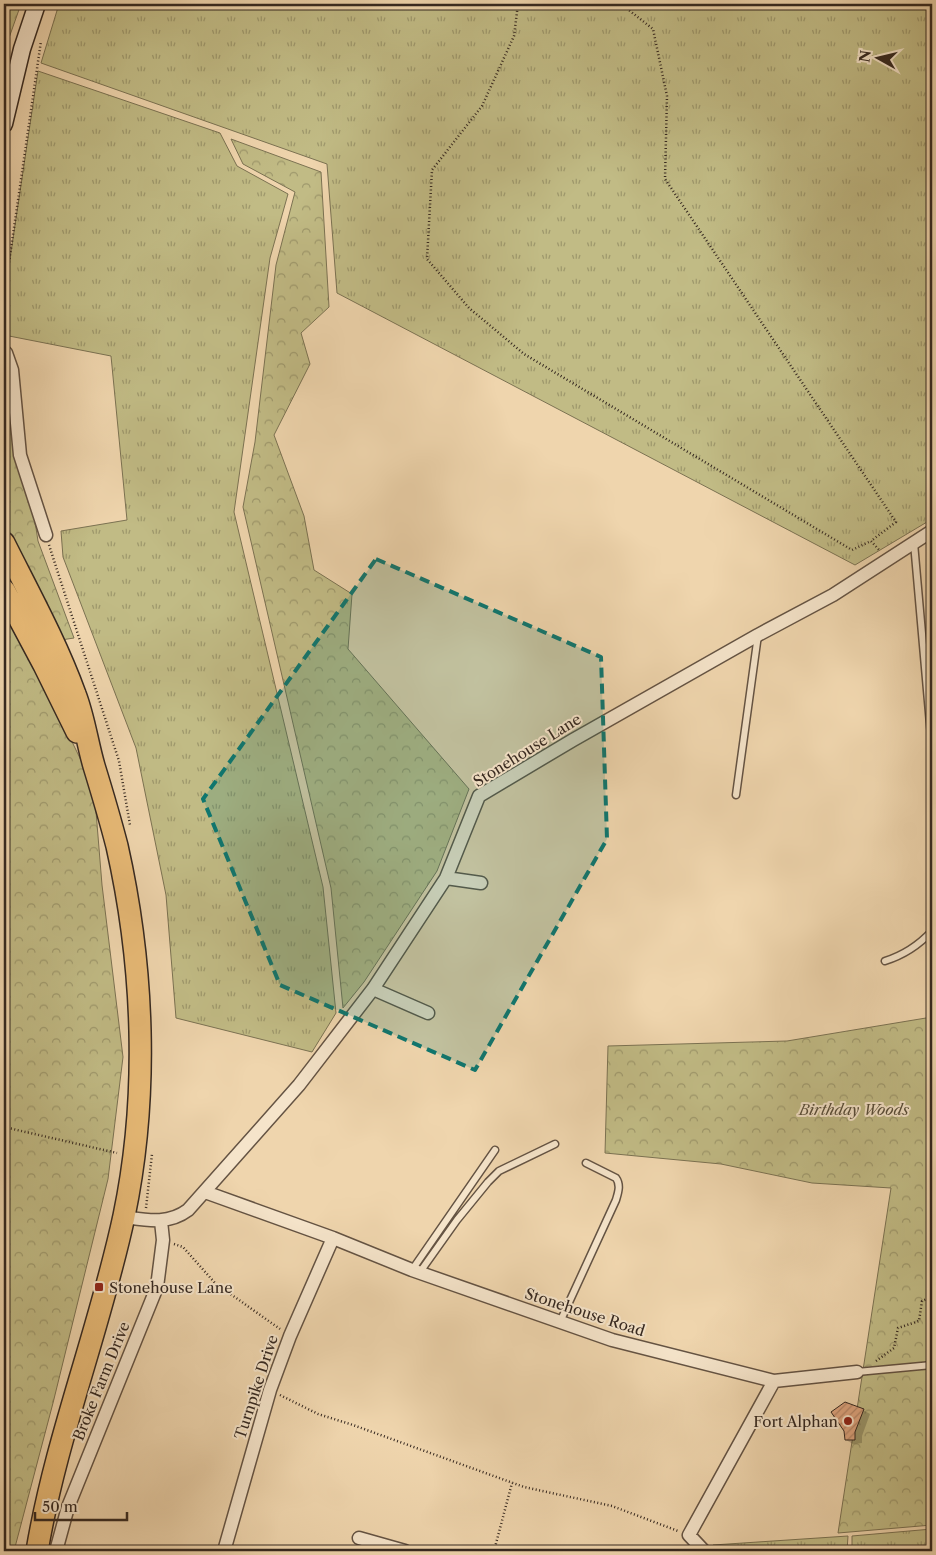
<svg xmlns="http://www.w3.org/2000/svg" width="936" height="1555" font-family="'Libre Caslon Text',serif">
  <style>
    .grass { fill: url(#grass-tufts); stroke: #7b7252 }
    .forest { fill: url(#forest-crowns); stroke: #7b7252 }
    .shadow { fill: #0003 }
    .building { fill: url(#building-hatch); stroke: #352820 }
    .lines { fill: none; stroke-linecap: round; stroke-linejoin: round }
    .lane-casing { stroke: #645343; stroke-width: 9 }
    .street-casing { stroke: #645343; stroke-width: 15 }
    .secondary-casing { stroke: #352820; stroke-width: 19 }
    .highway-casing { stroke: #352820; stroke-width: 24 }
    .path { stroke: #352820; stroke-width: 2.5; stroke-dasharray: 1 2.5; stroke-linecap: butt }
    .lane { stroke: #f5e4ca; stroke-width: 6 }
    .street { stroke: #f5e4ca; stroke-width: 12 }
    .secondary { stroke: #f5e4ca; stroke-width: 16 }
    .highway { stroke: #e8ba76; stroke-width: 21 }
    .marked { fill: #0f766e; fill-opacity: 0.2; stroke: #0f766e; stroke-width: 4; stroke-dasharray: 10 6; stroke-linejoin: round }
    .poi-dot { fill: #8f2418; stroke: #f5e4ca; stroke-width: 2 }
    .labels { text-anchor: middle; dominant-baseline: central; stroke-width: 4; stroke-linejoin: round; paint-order: stroke }
    .street-label { font-size: 15px; fill: #352820; stroke: #f5e4ca }
    .park-label { font-size: 15px; font-style: italic; fill: #584d39; stroke: #f5e4ca }
    .poi-label { font-size: 15px; fill: #352820; stroke: #f5e4ca; text-anchor: start }
  </style>
  <defs>
    <pattern id="grass-tufts" width="24" height="20" patternUnits="userSpaceOnUse" patternTransform="scale(1.25)"><rect width="24" height="20" fill="#c1bb85"/><path d="M3 7l-1-3M5 7V3M7 7l1-3M15 17l-1-3M17 17v-4M19 17l1-3" fill="none" stroke="#9e986c"/></pattern>
    <pattern id="forest-crowns" width="20" height="18" patternUnits="userSpaceOnUse" patternTransform="scale(1.25)"><rect width="20" height="18" fill="#c1bb85"/><path d="M2 6a3 3 0 1 1 6 0M12 15a3 3 0 1 1 6 0" fill="none" stroke="#9e986c"/></pattern>
    <pattern id="building-hatch" width="6" height="6" patternUnits="userSpaceOnUse" patternTransform="scale(1.25)"><rect width="6" height="6" fill="#e0a680"/><path d="M-1 1l2-2M0 6l6-6M5 7l2-2" fill="none" stroke="#b68768"/></pattern>
  </defs>
  <rect width="100%" height="100%" fill="#efd5ad"/>
  <filter id="stains"><feTurbulence type="fractalNoise" baseFrequency=".004" numOctaves="4"/><feColorMatrix values="0 0 0 0 .2 0 0 0 0 .09 0 0 0 0 .02 0 0 0 .5 -.17"/></filter>
  <radialGradient id="worn" r=".72"><stop offset=".6" stop-color="#630" stop-opacity="0"/><stop offset="1" stop-color="#630" stop-opacity=".3"/></radialGradient>
  <path class="grass" d="M59,4H932V519L855,565L337,293L327,164L41,63Z
    M38,71L220,133L237,166L288,194L270,258L234,512L323,887L336,1013L312,1052L176,1018L166,895L136,748L63,557L61,531L127,520L111,356L4,335V299Z
    M932,1529V1551H852V1536Z
    M848,1536L847,1551H719L713,1545Z"/>
  <path class="forest" d="M4,4H21L4,52Z
    M231,139L321,172L329,307L301,333L310,364L274,435L304,516L314,570L352,594L348,649L469,789L437,871L364,982L343,1008L331,888L243,507L255,442L276,265L295,192L243,164Z
    M4,347L8,348L38,541L74,638L61,640L14,543L4,518Z
    M4,612L41,678L94,787L102,885L123,1057L108,1179L53,1403L14,1551H4Z
    M932,1017V1525L838,1533L891,1188L812,1183L721,1164L605,1153L608,1046L787,1041Z"/>
  <path class="shadow" d="M863,1410L870,1414L862,1436V1443L853,1444L846,1440Z"/>
  <path class="building" d="M845,1402L864,1409L855,1432V1440H845L844,1431L831,1412Z"/>
  <g class="lines">
    <g class="lane-casing">
      <path id="lane" d="M914,543L932,747
        M736,795L758,635
        M885,961C904,955 918,946 932,931
        M412,1270L495,1150
        M420,1272L457,1220L488,1182L499,1171L555,1144
        M560,1322L616,1200C618,1193 621,1185 616,1178L586,1163
        M857,1372L932,1365"/>
    </g>
    <g class="street-casing">
      <path id="street" d="M4,351L6,353L12,370L20,455L46,535
        M446,878L481,883
        M373,989L428,1013
        M205,1192L333,1238L412,1270L612,1340L774,1381L689,1535L704,1551
        M124,1217C146,1220 168,1225 188,1210L299,1085L373,989L446,878L479,796L573,740L758,635L833,595L932,531
        M774,1381L857,1372
        M359,1538L405,1551
        M56,1551L68,1507L157,1287L163,1240L161,1221
        M224,1551L270,1390L290,1336L333,1238"/>
    </g>
    <g class="secondary-casing">
      <path id="secondary" d="M4,124L22,49L37,4"/>
    </g>
    <g class="highway-casing">
      <path id="highway" d="M4,543C29,593 56,642 75,694C84,717 87,742 94,766C102,792 110,819 117,846C144,966 149,1096 124,1216C100,1329 56,1437 37,1551
        M4,590L44,665L77,732"/>
    </g>
    <path class="path" d="M518,4L514,36L482,106L432,170L427,259L469,308L524,354L852,550L871,541L880,551
      M621,4L653,29L667,96L665,179L896,522L871,541
      M4,297L41,41
      M49,545L119,761L130,825
      M4,1127L117,1153
      M146,1208L152,1154
      M174,1244L183,1247L215,1283L280,1329
      M876,1361L894,1348L898,1328L919,1321L922,1301L932,1297
      M280,1395L318,1414L353,1425L524,1487L612,1506L678,1531
      M494,1551L512,1483"/>
    <use href="#lane" class="lane"/>
    <use href="#street" class="street"/>
    <use href="#secondary" class="secondary"/>
    <use href="#highway" class="highway"/>
  </g>
  <path class="marked" d="M376,559L601,657L607,839L475,1070L280,985L203,799Z"/>
  <g class="poi-dot">
    <rect x="94" y="1282" width="10" height="10" rx="2.5"/>
    <circle cx="848" cy="1421" r="5"/>
  </g>
  <g class="labels">
    <g class="street-label">
      <text transform="translate(527 750) rotate(-32)">Stonehouse Lane</text>
      <text transform="translate(585 1312) rotate(18)">Stonehouse Road</text>
      <text transform="translate(101 1381) rotate(-68)">Broke Farm Drive</text>
      <text transform="translate(256 1387) rotate(-72)">Turnpike Drive</text>
    </g>
    <g class="park-label">
      <text x="854" y="1109">Birthday Woods</text>
    </g>
    <g class="poi-label">
      <text x="109" y="1287">Stonehouse Lane</text>
      <text x="838" y="1421" text-anchor="end">Fort Alphan</text>
    </g>
  </g>
  <rect width="936" height="1555" fill="none" stroke="#efd5ad" stroke-width="20"/>
  <rect x="5" y="5" width="926" height="1545" fill="none" stroke="#352820" stroke-width="2.5"/>
  <rect x="10" y="10" width="916" height="1535" fill="none" stroke="#352820"/>
  <g transform="translate(878 58) rotate(278)" stroke="#f5e4ca" stroke-width="4" paint-order="stroke">
  <path d="M0-4L9 19L0 12L-9 19Z" fill="#352820"/>
  <text y="-8" font-size="14" font-weight="bold" text-anchor="middle" fill="#352820">N</text>
  </g>
  <path d="M35 1512v8h92v-8" fill="none" stroke="#352820" stroke-width="2.5"/>
  <text x="42" y="1512" font-size="15" fill="#352820" stroke="#f5e4ca" stroke-width="4" paint-order="stroke">50 m</text>
  <rect width="100%" height="100%" filter="url(#stains)"/>
  <rect width="100%" height="100%" fill="url(#worn)"/>
</svg>
